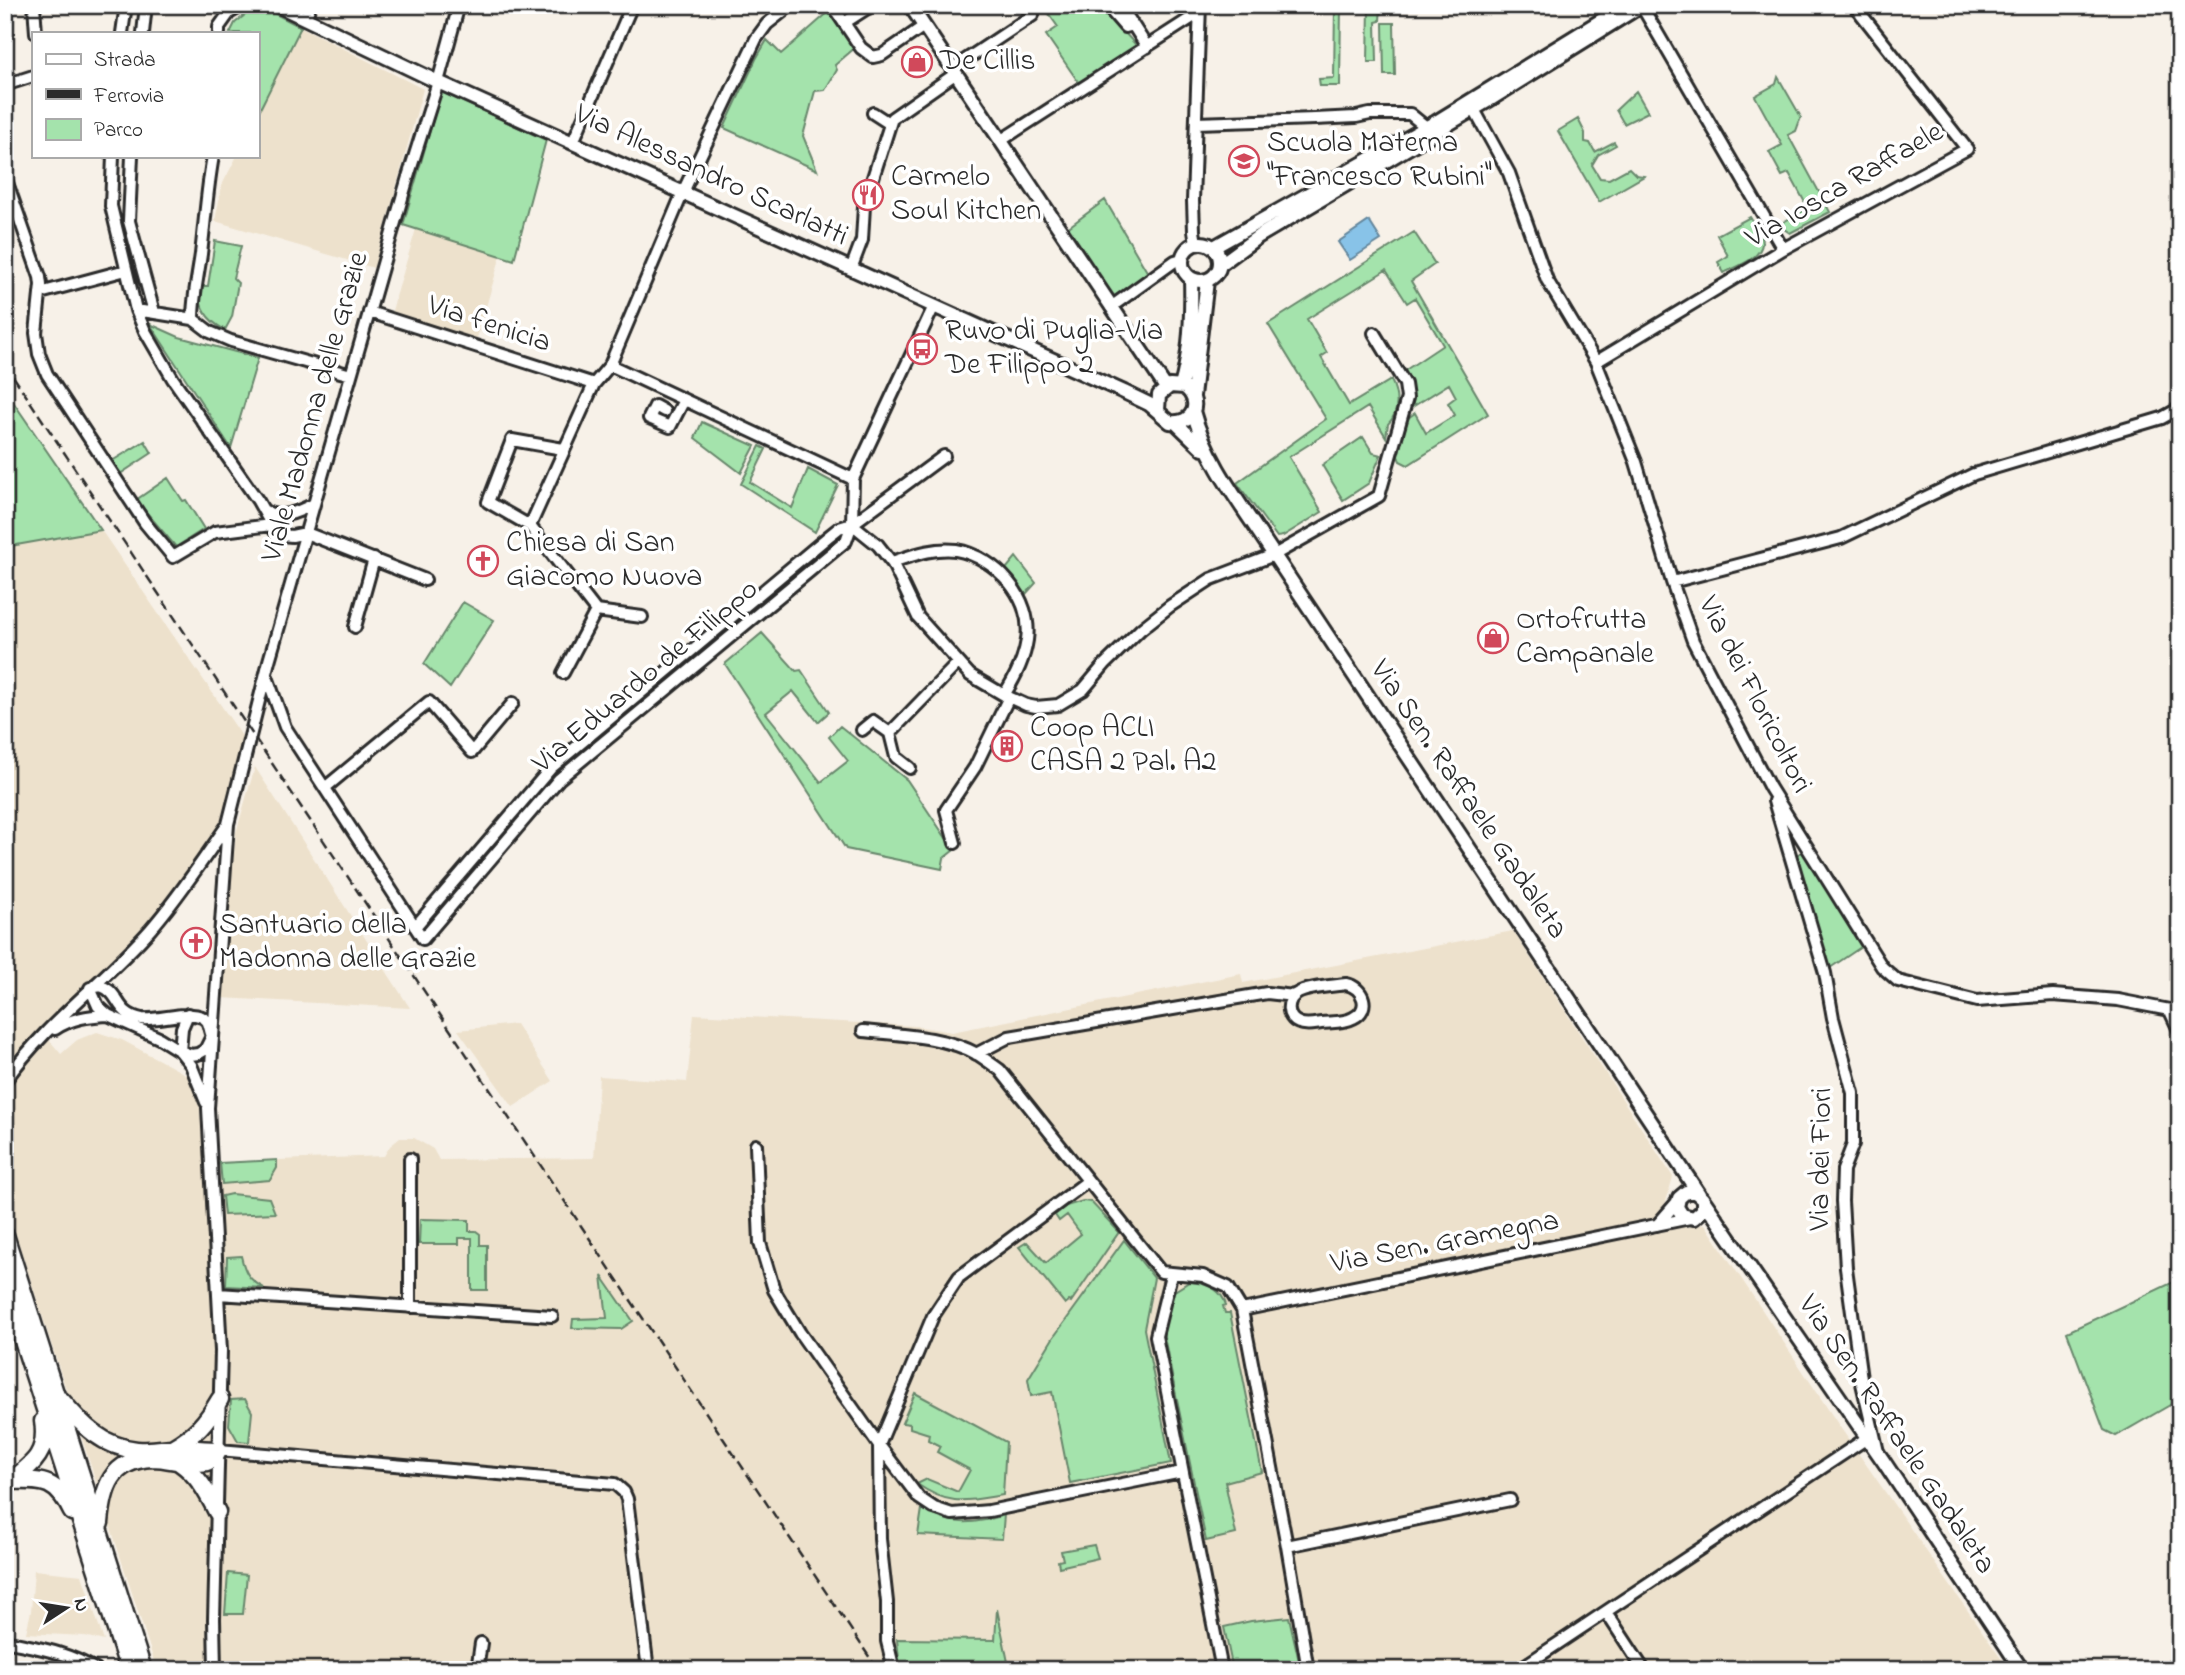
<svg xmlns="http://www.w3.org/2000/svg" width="2185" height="1675" font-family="'Indie Flower',sans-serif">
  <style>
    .built { fill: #ede1cc }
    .green { fill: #a4e3ac; stroke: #68876c; stroke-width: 2 }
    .water { fill: #88c3e8; stroke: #63869c; stroke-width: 2 }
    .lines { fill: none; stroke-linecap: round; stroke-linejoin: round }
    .minor-casing { stroke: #2b2b2b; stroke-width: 16 }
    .major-casing { stroke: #2b2b2b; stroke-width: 18 }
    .highway-casing { stroke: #2b2b2b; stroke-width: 21 }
    .minor { stroke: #fff; stroke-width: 10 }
    .major { stroke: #fff; stroke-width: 12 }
    .highway { stroke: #fff; stroke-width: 16 }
    .rail { stroke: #2b2b2b; stroke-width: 2.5; stroke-dasharray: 10 5; stroke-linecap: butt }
    .labels { text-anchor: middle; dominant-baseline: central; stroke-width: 7; stroke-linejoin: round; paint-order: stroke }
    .poi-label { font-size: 30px; fill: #2b2b2b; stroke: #fff; text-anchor: start }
    .street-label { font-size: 30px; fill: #2b2b2b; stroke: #fff }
  </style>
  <rect width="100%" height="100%" fill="#f7f1e8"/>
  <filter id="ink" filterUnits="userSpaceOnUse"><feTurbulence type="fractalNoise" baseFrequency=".0143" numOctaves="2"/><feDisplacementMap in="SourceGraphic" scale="14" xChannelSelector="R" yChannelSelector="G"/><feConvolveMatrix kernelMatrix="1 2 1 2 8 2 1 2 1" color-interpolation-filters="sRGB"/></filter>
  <g filter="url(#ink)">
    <path class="built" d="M301,27L423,89L374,268L215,221L222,185L237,156H257V115Z
      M416,229L501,255L477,338L391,314Z
      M101,530L242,736L245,745L230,787L225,812L212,841L146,929L40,1029L61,1054L77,1040L97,1032L122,1040L187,1075L199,1094L204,1163L384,1156L390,1146L400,1138H414L433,1149L439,1160L594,1158L599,1076L687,1082L694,1014L915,1026L952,1032L1241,974L1243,983L1513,931L1673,1177L1665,1205L1656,1217L1662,1231L1705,1224L1840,1427L2009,1670H157L5,1201V547Z
      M255,767L410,1008L220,998L236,833Z
      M516,1024L553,1081L513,1107L458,1030Z
      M34,1570L82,1575L104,1641L84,1636L26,1633L31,1611Z"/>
    <path class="green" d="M1054,5H1099L1137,46L1079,83L1046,35L1058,27L1046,10Z
      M1335,5H1341L1340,86H1320L1319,79L1334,78Z
      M1369,5H1381L1380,21L1376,22L1377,62H1368Z
      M255,7L264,8L301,27L257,115V33H230L235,23Z
      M831,10L857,46L835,65L837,70L825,90L815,91L803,136L817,170L724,128L756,59L767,40L781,54Z
      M1383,23H1394L1395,75H1384Z
      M1778,77L1801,117L1796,131L1788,135L1830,212L1790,233L1778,225L1808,208L1789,173L1782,176L1769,152L1782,145L1755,96L1776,84Z
      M1636,91L1648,112L1624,124L1616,110Z
      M441,92L546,140L514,260L403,225Z
      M1578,119L1585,133V142L1590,143L1595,152L1614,142L1616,145L1598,155L1592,165L1600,178L1609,179L1629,168L1636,175L1644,176L1599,202L1558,131Z
      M1105,200L1149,275L1116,301L1066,229Z
      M1750,217C1754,224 1762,234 1762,242C1763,258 1735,267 1724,273L1718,262L1728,256L1717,235Z
      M1414,232L1435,264L1411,281L1488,414L1408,465L1400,461L1398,456L1408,418L1415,413L1426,433L1455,415L1448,403L1456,397L1449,384L1412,407L1413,392L1404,371L1443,345L1415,298L1407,303L1386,270L1307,319L1327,353L1321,357L1349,405L1391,380C1398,394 1400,412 1388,424L1386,437L1368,407L1289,457L1322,512L1283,536L1277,537L1237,483L1326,419L1268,324Z
      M215,241L241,246L233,278L238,283L232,317L225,330C208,321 196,306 201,286H208Z
      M150,324L179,337L258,358L231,448Z
      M5,390L101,530L5,547Z
      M702,422L755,446L741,473L695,438Z
      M1363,437L1373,453L1381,455L1369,483L1343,500L1322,465Z
      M145,441L152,453L120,474L112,461Z
      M760,446L766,449L750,482L792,508L808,469L838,485L815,532L741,484Z
      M168,478L183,501L186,500L204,529L176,547L136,500Z
      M1016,557L1036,583L1026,594L1006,569Z
      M463,602L494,620L450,688L424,664Z
      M762,633L796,671L801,670L829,712L818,722L793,691L766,713L821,782L848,761L829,737L840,726L907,780L954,850L944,858L942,869L846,849L725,664Z
      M1805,850L1864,945L1830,968L1795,856Z
      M277,1160V1168L270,1180L222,1184L220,1163Z
      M231,1194L269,1198L275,1213L224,1215L222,1196Z
      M1083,1201L1091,1202L1119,1232L1071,1302L1069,1301L1065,1304L1019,1247L1027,1242L1046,1263L1081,1234L1067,1215L1059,1221L1055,1215L1066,1206Z
      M420,1219L469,1220V1231H476L480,1234V1245H487V1290H472V1238H459V1244H419Z
      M1124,1240L1154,1278L1144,1329L1171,1463L1070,1483L1052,1392L1031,1396L1028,1379L1053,1338Z
      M241,1256C245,1273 249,1280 264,1288L226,1286L227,1257Z
      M602,1276L633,1321L621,1329L572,1328L573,1319L607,1318Z
      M2180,1279V1396L2170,1405L2116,1436L2104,1430L2067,1332Z
      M1189,1282C1205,1283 1221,1288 1226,1305L1223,1306L1225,1313H1230L1262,1472L1225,1482L1236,1534L1206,1541L1163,1332L1173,1292Z
      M915,1393L1006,1442L1003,1495C966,1501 950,1507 917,1484L927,1479L958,1492L970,1470L937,1452L940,1446L928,1440L929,1434L910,1428V1424L902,1423Z
      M245,1399L252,1412L249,1442L238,1441L229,1425L231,1400Z
      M922,1509C950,1526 973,1525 1004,1515L1002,1539L918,1535Z
      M1094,1545L1098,1558L1059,1567L1058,1561L1063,1560L1061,1551Z
      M228,1573L247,1575L243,1614H225Z
      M997,1609L1009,1667L993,1670H900L897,1639L995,1640Z
      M1289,1617L1301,1670H1233L1224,1627L1251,1621Z"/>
    <path class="water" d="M1369,221L1381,240L1350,260L1338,242Z"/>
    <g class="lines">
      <g class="minor-casing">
        <path id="minor" d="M34,5L36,33
          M216,5L229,13L243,5
          M832,5L861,48L873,57L882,55L924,26
          M1106,5L1125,27L1133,25
          M1120,5L1147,47
          M1641,5L1783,249
          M306,18L310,5
          M844,23L872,5
          M122,33L126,5
          M143,33L146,5
          M219,33V27L229,13
          M952,69L1033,15
          M5,85L33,76
          M1471,104L1509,173L1547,280L1596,362L1636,462L1672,582L1693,641L1770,788L1882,967L1898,981L1977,1001L2053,995L2118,1000L2180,1012
          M873,113L890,124
          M1196,123L1315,119L1356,117L1370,114H1410L1426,127
          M1000,141L1199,13
          M573,142L632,5
          M113,156L111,206L136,310L145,331L173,379L258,501L275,531L281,535L292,536L306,533L425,580
          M132,156L129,221L154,312
          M5,177L40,277L41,285L36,333L39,354L47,374L145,523L173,557L215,532L271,525
          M1196,243L1194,231L1193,201L1200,5
          M851,269L862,240L864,206L892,118L955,74
          M40,293L126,270
          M1111,307L1175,261L1182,259
          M136,310L193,319L210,332L231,341L351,375
          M369,312L594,384
          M193,319C193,297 198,276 201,254C205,221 207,189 213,156
          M1596,362L1783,249L1967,149L1854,5
          M610,365L853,479
          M664,411L655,406L649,418L670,427L684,400
          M563,449L512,440L488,502L530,526L594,384L610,365L683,192L756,39L767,24L791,5
          M263,510C280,521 298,512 314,504
          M852,524L878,545L893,564L918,617L970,675L1004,695L1026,705L1036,707L1058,705L1083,690L1105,664L1141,629L1170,606L1211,579L1274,555L1379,496L1407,398L1405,384L1374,333
          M530,526L596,611L563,673
          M892,562C911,556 934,547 956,550C996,557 1033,598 1027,640C1024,661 1015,678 1004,695
          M1672,582L1841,538L1974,474L2162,418L2180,408
          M596,611L642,617
          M355,627L374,559
          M266,674L285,727L423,939L559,779L846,541L852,524L853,479L934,306
          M862,730L873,721L890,733
          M910,768L896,757L890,733L958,663
          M326,787L429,702L472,752L513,703
          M1774,801L1825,973L1833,1018L1853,1093V1144L1843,1170L1842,1201L1846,1268L1861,1379L1878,1452
          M955,843L946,810L975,767L1009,697
          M415,927L551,768L829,536L839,528L852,524L944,456
          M1346,984C1363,987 1372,1009 1353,1018C1344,1023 1331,1022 1321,1023C1314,1024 1306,1026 1299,1023C1286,1018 1285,1000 1298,993C1308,987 1333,986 1346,984Z
          M101,986C121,993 115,1014 142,1019C159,1021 197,1007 207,1021C209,1024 210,1032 212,1036L205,1050L198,1054L191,1055L180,1051L159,1038L108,1015L98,1006L90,988Z
          M2170,1011L2180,1032
          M188,1014L182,1028L180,1051L191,1065L206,1102
          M55,1029C72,1018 88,1016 108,1015
          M863,1031C900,1035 944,1036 977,1054C985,1059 993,1065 1000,1070L1161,1272L1203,1276L1228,1287L1242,1310L1287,1546L1308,1670
          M976,1054L1009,1037L1267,993L1294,996
          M5,1081C46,1023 104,982 150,930C178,898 202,861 226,827
          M756,1145L760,1243L774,1290L800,1333L879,1445L880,1539L887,1602V1641L894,1670
          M410,1159V1307
          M1088,1181L959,1277L933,1316L879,1445L919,1498L934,1508L952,1514L989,1511L1182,1472
          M1657,1225L1677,1202
          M1171,1275L1156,1336L1222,1670
          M218,1294L552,1316
          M1242,1310L1690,1218
          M219,1450L615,1484L624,1492L627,1499L648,1670
          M1287,1546L1510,1500
          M1606,1612L1644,1670
          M5,1641C37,1648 68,1652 96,1670
          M215,1670L214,1619L221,1351L208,1108L228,824L269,661L408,177L438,82L459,5
          M477,1670L481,1643
          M1518,1670L1867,1438"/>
      </g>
      <g class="major-casing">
        <path id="major" d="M277,5L438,82L1124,392L1149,404L1170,422C1194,425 1203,401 1184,387L1170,386L1159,395L1158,410
          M910,5L1166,388
          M1182 262a19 19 0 1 1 38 0a19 19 0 1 1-38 0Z
          M1214,247L1436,122L1623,7
          M1221,264L1259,236L1489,100L1642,5
          M1181,386C1191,352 1192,314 1191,278
          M1193,396L1207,281
          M1193,411C1206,462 1246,511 1274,555L1699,1194
          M1176,423L1203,449
          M1703,1202V1210L1694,1218L1682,1215L1677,1207L1679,1198L1686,1192H1695L1702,1198L1884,1462L2022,1670"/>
      </g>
      <g class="highway-casing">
        <path id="highway" d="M5,1235L143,1670
          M5,1285L129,1670
          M61,1400C82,1425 103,1447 137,1450C150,1451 162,1448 175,1448C190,1448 205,1450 219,1450
          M172,1448C196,1434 206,1423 220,1399
          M179,1462C198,1475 207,1492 217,1512
          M5,1481C40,1481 55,1476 72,1512
          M11,1481C34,1463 48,1453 43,1421
          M100,1523C103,1488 111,1460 152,1458C165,1458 178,1462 191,1463C198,1463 206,1464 212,1459C215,1457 217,1453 219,1450"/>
      </g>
      <use href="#minor" class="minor"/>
      <use href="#major" class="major"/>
      <use href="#highway" class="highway"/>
      <path class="rail" d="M5,364L878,1670"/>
    </g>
  </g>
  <defs>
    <g id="shop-ring" transform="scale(1.575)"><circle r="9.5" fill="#fff" stroke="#d1495b" stroke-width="1.5"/><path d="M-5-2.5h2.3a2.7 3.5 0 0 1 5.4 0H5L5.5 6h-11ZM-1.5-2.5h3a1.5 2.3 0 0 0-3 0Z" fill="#d1495b"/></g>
    <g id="school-ring" transform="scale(1.575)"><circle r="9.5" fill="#fff" stroke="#d1495b" stroke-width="1.5"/><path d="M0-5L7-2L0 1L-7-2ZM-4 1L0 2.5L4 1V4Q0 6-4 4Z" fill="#d1495b"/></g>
    <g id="restaurant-ring" transform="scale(1.575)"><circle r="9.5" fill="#fff" stroke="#d1495b" stroke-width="1.5"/><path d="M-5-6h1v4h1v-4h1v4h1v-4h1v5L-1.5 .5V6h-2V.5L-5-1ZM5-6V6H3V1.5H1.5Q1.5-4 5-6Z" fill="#d1495b"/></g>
    <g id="bus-ring" transform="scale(1.575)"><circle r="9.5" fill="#fff" stroke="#d1495b" stroke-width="1.5"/><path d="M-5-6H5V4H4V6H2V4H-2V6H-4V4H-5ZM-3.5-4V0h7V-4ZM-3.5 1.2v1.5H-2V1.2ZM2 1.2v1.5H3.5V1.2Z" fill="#d1495b"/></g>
    <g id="church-ring" transform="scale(1.575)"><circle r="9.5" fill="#fff" stroke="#d1495b" stroke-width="1.5"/><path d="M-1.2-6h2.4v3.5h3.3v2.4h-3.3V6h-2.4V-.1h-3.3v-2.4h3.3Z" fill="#d1495b"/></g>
    <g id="building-ring" transform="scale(1.575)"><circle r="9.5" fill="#fff" stroke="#d1495b" stroke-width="1.5"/><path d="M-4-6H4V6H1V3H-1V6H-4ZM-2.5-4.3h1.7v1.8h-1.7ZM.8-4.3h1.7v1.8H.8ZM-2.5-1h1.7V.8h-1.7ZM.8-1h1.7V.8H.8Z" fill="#d1495b"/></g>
  </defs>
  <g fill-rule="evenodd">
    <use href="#shop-ring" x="917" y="62"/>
    <use href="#school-ring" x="1244" y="161"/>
    <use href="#restaurant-ring" x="868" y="195"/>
    <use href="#bus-ring" x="922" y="349"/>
    <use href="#church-ring" x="483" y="561"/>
    <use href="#shop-ring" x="1493" y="638"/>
    <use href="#building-ring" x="1007" y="746"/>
    <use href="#church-ring" x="196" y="943"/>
  </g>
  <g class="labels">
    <g class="poi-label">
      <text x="940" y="62">De Cillis</text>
      <text x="1267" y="144">Scuola Materna<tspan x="1267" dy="34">"Francesco Rubini"</tspan></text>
      <text x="891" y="178">Carmelo<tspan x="891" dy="34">Soul Kitchen</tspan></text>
      <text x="945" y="332">Ruvo di Puglia-Via<tspan x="945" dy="34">De Filippo 2</tspan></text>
      <text x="506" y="544">Chiesa di San<tspan x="506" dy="34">Giacomo Nuova</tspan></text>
      <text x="1516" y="621">Ortofrutta<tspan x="1516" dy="34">Campanale</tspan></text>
      <text x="1030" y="729">Coop ACLI<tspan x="1030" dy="34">CASA 2 Pal. A2</tspan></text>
      <text x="219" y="926">Santuario della<tspan x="219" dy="34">Madonna delle Grazie</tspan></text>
    </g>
    <g class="street-label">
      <text transform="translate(711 176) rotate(25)">Via Alessandro Scarlatti</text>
      <text transform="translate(1845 186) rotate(-30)">Via Iosca Raffaele</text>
      <text transform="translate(489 325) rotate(18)">Via fenicia</text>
      <text transform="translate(316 407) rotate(-74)">Viale Madonna delle Grazie</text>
      <text transform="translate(646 677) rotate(-40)">Via Eduardo de Filippo</text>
      <text transform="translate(1754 695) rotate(63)">Via dei Floricoltori</text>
      <text transform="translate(1468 800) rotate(56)">Via Sen. Raffaele Gadaleta</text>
      <text transform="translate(1822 1159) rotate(-89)">Via dei Fiori</text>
      <text transform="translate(1445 1243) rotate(-11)">Via Sen. Gramegna</text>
      <text transform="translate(1896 1435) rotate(56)">Via Sen. Raffaele Gadaleta</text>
    </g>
  </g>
  <rect width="2185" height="1675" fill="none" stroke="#fff" stroke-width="28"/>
  <rect x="14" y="14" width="2157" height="1647" fill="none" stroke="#2b2b2b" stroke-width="2.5" filter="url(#ink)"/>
  <rect x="32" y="32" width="228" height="126" fill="#ffffff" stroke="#aaaaaa" stroke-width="2"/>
  <rect x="46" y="54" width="35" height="10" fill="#ffffff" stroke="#aaaaaa" stroke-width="2"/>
  <text x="94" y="66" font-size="21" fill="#2b2b2b">Strada</text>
  <rect x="46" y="89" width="35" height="10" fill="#2b2b2b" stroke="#aaaaaa" stroke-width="2"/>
  <text x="94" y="102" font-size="21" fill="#2b2b2b">Ferrovia</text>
  <rect x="46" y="119" width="35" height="21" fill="#a4e3ac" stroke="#aaaaaa" stroke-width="2"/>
  <text x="94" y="136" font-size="21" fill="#2b2b2b">Parco</text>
  <g transform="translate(66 1608) rotate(78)" stroke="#ffffff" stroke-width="5" paint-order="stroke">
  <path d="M0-5L12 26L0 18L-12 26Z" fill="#2b2b2b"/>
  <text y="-10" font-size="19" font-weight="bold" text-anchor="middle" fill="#2b2b2b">N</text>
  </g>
</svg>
